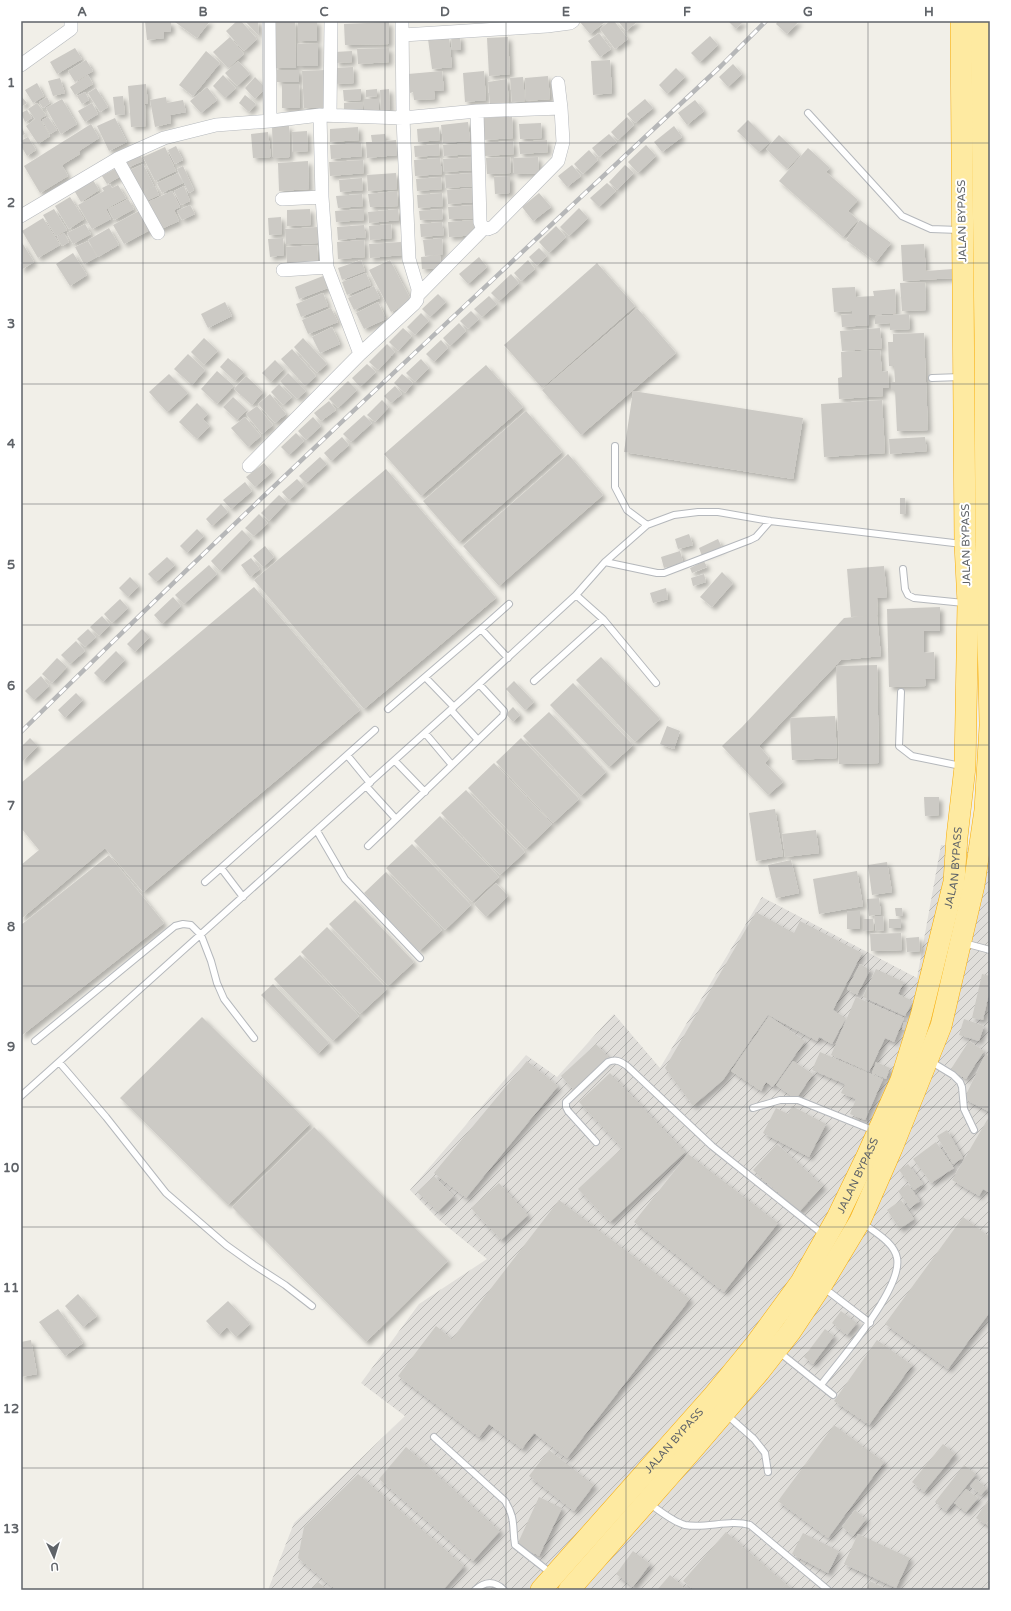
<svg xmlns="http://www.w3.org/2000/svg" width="1011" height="1611" font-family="'Varela Round',sans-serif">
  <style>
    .industrial { fill: url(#industrial-furrows) }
    .building { fill: #cccac5; filter: url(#shadow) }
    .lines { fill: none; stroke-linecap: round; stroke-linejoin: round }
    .service-casing { stroke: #b5b8bc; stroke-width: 8 }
    .minor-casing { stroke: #b5b8bc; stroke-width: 14 }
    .trunk-casing { stroke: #f9ab00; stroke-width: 22 }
    .service { stroke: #fff; stroke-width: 6 }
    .minor { stroke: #fff; stroke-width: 13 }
    .trunk { stroke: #feeaa1; stroke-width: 21 }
    .rail-casing { stroke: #b6b7b8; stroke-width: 4.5 }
    .rail { stroke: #fff; stroke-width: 3; stroke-dasharray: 9; stroke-linecap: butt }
    .grid { fill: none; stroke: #5f6368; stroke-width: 1; stroke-opacity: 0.55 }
    .labels { text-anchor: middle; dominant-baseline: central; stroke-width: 4; stroke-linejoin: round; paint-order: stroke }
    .street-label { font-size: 11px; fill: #5f6368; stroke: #fff }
    .neatline { fill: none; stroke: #5f6368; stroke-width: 1.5 }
    .grid-label { font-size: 13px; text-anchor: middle; font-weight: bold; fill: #5f6368 }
  </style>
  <defs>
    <pattern id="industrial-furrows" width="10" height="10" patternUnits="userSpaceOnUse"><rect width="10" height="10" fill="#e0deda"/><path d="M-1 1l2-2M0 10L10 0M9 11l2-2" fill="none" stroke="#b9b8b5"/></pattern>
    <filter id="shadow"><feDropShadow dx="3.5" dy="3.5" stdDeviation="2" flood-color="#0004"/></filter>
  </defs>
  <rect width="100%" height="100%" fill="#f1efe8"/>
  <path class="industrial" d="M941,845L979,849L990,856V1590H268L294,1523L405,1416L361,1383L419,1304L487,1259L438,1219L410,1190L526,1055L557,1077L614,1014L660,1068L762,897L917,978Z"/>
  <path class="building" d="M145,21L171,22V31L164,32V38L147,40Z
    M176,21H210L197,38L175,22Z
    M237,21H241L257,39L244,51L226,31Z
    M245,21H258L259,36Z
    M276,21H295L296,68H274Z
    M298,21H317V41H298Z
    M581,21H606L590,34L580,22Z
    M610,21H614L628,39L615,49L600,29Z
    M618,21H638L626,31Z
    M728,21H744L736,29Z
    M778,21H799L787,34L776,24Z
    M389,22V44L345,45L344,24Z
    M599,33L611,49L600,57L588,41Z
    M460,36L461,50H452L451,37Z
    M710,36L718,45L700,62L691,53Z
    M230,37L244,54L228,68L213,52Z
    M449,37L452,67L432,69L428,39Z
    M508,37L510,74L489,76L487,38Z
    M318,43V66H297V44Z
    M75,48L82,59L57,74L50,62Z
    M389,48V62L358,64L357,49Z
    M206,51L220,63L193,96L179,85Z
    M352,51V62L336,63L335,52Z
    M86,60L93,71L75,82L68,71Z
    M610,60L612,93L593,95L591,61Z
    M238,61L250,74L237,86L225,73Z
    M733,64L742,74L728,87L719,77Z
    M353,67L354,83L335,84L334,68Z
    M676,68L685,77L667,94L659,85Z
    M277,70H299V82H277Z
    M325,70L327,108H304L302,71Z
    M442,71L444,90L434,91L435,99L414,100L413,92L410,93L408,74Z
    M484,71L486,100L465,102L463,73Z
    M88,75L93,84L75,95L70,87Z
    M223,75L236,88L225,98L213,86Z
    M548,76L550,99L526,101L525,78Z
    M255,77L266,88L255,99L245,88Z
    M523,77L525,101L512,102L510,78Z
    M60,78L65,93L53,96L48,81Z
    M507,79L509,102L490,104L488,82Z
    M37,83L44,96L33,103L25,90Z
    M146,84L148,104H145L146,126L131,127L128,86Z
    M282,84H299L300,108H282Z
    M207,87L217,100L201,113L190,101Z
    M96,88L108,107L100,112L88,93Z
    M361,89V100L344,101L343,90Z
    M377,89V96L366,97V90Z
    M389,89L390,110H381L380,90Z
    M85,92L89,100L82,104L77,96Z
    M245,95L256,104L249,112L239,103Z
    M21,96L27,103L21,107Z
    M123,96L125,114L115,115L113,97Z
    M47,97L50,103L43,108L39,102Z
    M166,97L167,103L183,100L186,112L170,115L171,123L155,127L150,100Z
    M62,99L77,124L61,134L46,108Z
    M364,99H379V110H364Z
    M645,99L653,108L635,123L627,114Z
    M695,100L704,111L687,125L678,113Z
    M363,102V112H344V103Z
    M37,103L46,115L40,119L50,136L38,144L26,126L35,119L28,109Z
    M92,103L98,114L85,122L78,111Z
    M27,110L32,118L25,122L21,113Z
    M512,116L513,138L484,140L483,118Z
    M48,117L57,130L50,134L42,120Z
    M627,117L634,125L618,140L611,132Z
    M115,118L127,142L109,151L97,126Z
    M748,120L770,142L759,152L737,131Z
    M468,122L470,141L443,143L441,125Z
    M541,123L542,138L520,139L519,124Z
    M91,124L99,138L79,151L80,154L62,165L68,176L40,193L24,166Z
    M21,126L25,134L21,136Z
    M272,126H289L290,157L273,158Z
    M674,126L682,137L662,152L654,142Z
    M358,127L359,140L330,142V129Z
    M439,127L440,140L418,142L417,129Z
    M307,131L308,151L293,152L292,132Z
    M268,132L271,157L253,158L251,134Z
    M385,134L386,141L396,140L397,155L367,158L366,142H372L371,135Z
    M609,134L617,142L599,157L592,148Z
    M779,135L800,155L787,169L766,149Z
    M28,137L36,150L27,156L21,146V141Z
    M547,140L548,152L520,154L519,142Z
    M513,141L514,154L485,156L484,143Z
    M361,143L362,156L331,159L330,145Z
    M471,143L472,154L444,156L443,145Z
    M439,144L440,155L415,157L414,146Z
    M646,145L656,156L638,173L628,162Z
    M176,146L183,160L175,164L168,150Z
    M165,147L176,171L155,181L143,157Z
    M808,148L830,168L826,172L858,200L848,211L858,220L843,237L779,181Z
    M589,150L598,160L583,174L574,164Z
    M139,152L143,161L127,168L123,160Z
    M472,157L473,170L444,172L443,159Z
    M510,157L511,173L487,174L486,158Z
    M538,157L539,173L514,174L513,158Z
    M440,158L442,174L415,176L414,160Z
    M363,160L364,173L330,176L329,162Z
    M308,161L309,189L279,191L278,163Z
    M143,164L154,186L138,193L128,171Z
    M572,165L581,176L567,187L558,176Z
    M625,165L634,173L617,190L609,182Z
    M183,166L194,190L189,193L177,169Z
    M116,168L121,176L107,184L102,176Z
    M178,173L183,183L162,193L157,183Z
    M396,173L397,189L368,191L367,175Z
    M474,173V186L446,188L445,175Z
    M510,176V193L495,194L494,177Z
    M441,177L442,189L417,191L416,179Z
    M362,178L363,190L340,192L339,180Z
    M93,180L99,190L81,202L75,192Z
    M607,183L616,191L599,207L590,198Z
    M110,184L112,188L118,185L126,198L106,209L111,219L92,229L78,205L104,191L102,188Z
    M155,186L159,195L144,202L140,193Z
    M184,186L190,201L181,205L174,191Z
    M474,188L475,202L448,204L447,190Z
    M172,191L180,207L174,210L179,221L159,230L146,203Z
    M397,191L398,206L370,207L368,194Z
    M442,193L443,206L418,208L417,195Z
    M539,193L551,207L533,221L522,207Z
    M362,194L363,206L338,208L336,196Z
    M70,197L84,219L69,229L55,206Z
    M128,199L134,209L114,220L108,209Z
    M190,205L195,214L182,220L177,211Z
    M475,205L476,218L449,219L448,207Z
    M579,208L588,218L569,236L560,227Z
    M54,209L67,230L56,236L43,215Z
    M310,209L311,225L287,226V210Z
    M364,209V220L336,222L335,211Z
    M398,209L399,220L369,223L368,212Z
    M442,209L443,219L420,220L419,211Z
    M139,211L150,230L124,244L113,225Z
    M281,217L282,234L269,235L268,218Z
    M43,218L60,245L38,258L22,231Z
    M476,220L477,235L449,237L448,222Z
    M860,220L891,243L876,262L846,240Z
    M442,222L444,235L421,237L420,224Z
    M85,224L91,234L73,244L67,233Z
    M391,224L392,238L370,240L369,226Z
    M364,225L366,237L338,240L337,227Z
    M556,226L566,237L549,253L539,242Z
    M318,227V243L286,244L285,229Z
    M109,228L119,245L98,257L88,240Z
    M64,233L69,242L62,246L57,237Z
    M283,238L284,255L270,257L268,239Z
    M442,238L443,254L425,256L423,240Z
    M364,240L365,257L338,259L337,242Z
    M21,241L34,262L21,270Z
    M88,241L97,257L84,264L75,247Z
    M401,242L402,255L370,258L369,244Z
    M924,244L926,271L953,269L954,278L903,281L901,245Z
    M317,245L318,263L287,264L286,247Z
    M539,248L547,256L537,266L529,257Z
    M73,253L87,275L70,286L56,264Z
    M440,255L441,268L422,269L421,257Z
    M479,257L487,267L468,284L459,274Z
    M361,260L365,271L342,280L338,268Z
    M390,260L412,302L391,312L369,270Z
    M528,260L535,269L521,281L514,273Z
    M597,263L635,306L542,388L504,345Z
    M366,273L371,285L347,295L342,282Z
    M511,274L519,283L499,301L491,293Z
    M323,276L328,288L299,299L295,287Z
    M925,282L926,310L902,311L900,283Z
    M374,286L380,298L354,310L348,298Z
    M855,287L856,297L874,296L873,291L895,289L896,313L869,315V325L842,327L841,315L852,314V311L834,312L832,288Z
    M323,293L328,306L301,317L296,304Z
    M438,294L446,302L430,317L422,309Z
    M489,296L497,304L482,317L474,309Z
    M225,302L232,316L208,328L201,314Z
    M378,302L386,319L364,329L356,313Z
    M331,308L338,322L308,334L302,320Z
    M637,308L676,353L581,435L542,390Z
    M471,311L479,319L468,329L460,321Z
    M421,313L429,321L415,335L407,327Z
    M909,314L910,329L890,330V323L875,324V316Z
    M459,323L466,331L450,346L443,338Z
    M332,327L340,344L320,353L312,337Z
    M403,328L412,336L398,351L389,342Z
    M880,328L882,348L842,351L840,331Z
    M924,333L928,430L897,431L895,390H891V382H895L894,366H889L888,342H893V334Z
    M204,338L218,351L204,365L191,352Z
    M303,338L327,364L317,373L294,347Z
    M441,340L448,348L434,362L426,354Z
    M387,344L395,352L378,370L369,362Z
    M292,349L316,376L305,386L281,359Z
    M880,350L882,372L888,371L889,388H883V396L839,399L838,378L842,377L841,352Z
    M188,354L205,370L192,385L174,369Z
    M228,358L244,372L235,381L220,367Z
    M421,359L429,368L415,382L406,373Z
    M275,360L284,369L271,382L262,373Z
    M367,364L376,372L360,387L352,378Z
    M486,365L523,407L421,496L384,454Z
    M217,371L234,386L217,404L201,389Z
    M288,373L306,391L297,399L280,381Z
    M169,374L188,393L167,412L149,392Z
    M402,374L413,383L405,393L394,383Z
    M246,376L263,392L252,405L234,389Z
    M348,381L357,390L338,408L329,399Z
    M279,384L292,397L283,405L271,392Z
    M395,386L402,394L391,403L384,396Z
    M633,391L803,418L793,479L624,452Z
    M270,394L286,414L275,423L258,404Z
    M233,397L247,410L237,420L223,407Z
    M382,400L389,407L375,422L367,415Z
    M882,400L885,453L824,457L821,404Z
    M329,401L336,410L321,421L314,413Z
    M197,403L208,414L203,419L210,426L197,439L179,422Z
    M257,406L273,425L262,434L246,414Z
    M526,411L562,452L459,542L423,501Z
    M364,415L372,423L351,442L343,434Z
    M245,417L261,436L248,447L231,428Z
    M313,417L321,426L306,440L298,431Z
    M296,433L304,441L289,455L281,447Z
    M342,437L349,445L331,461L324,453Z
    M925,437L927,451L890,454L889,439Z
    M568,454L603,495L499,586L463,546Z
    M320,457L327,464L306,483L299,476Z
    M264,463L272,472L255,487L246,477Z
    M386,469L496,598L364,709L254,580Z
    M297,479L304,486L289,500L282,492Z
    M245,482L252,491L231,509L223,500Z
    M279,495L287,502L269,521L261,513Z
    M900,498H905L906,514H900Z
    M221,504L228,512L212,526L206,519Z
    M259,514L268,523L254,536L245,528Z
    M197,529L204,536L187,553L180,546Z
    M242,530L251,539L220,571L211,561Z
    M689,534L693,545L678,549L675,539Z
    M718,539L722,548L702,556L699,548Z
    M265,546L274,557L263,567L253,556Z
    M680,551L683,562L664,568L661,557Z
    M167,557L175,565L156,582L148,574Z
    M251,558L260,569L250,577L241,565Z
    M704,561L707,567L692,573L690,568Z
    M209,565L217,574L184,604L175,595Z
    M884,566L887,597L877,598L878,615L851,617L847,569Z
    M722,572L733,583L712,607L700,597Z
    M704,574L706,582L693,586L691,578Z
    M130,577L139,586L128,597L119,588Z
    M254,587L360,710L143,892L105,848L21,919V865L39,850L21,828V783Z
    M666,588L668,599L653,603L650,593Z
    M173,597L181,606L162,624L154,615Z
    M120,599L128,608L112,623L104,614Z
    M940,607V631H924V653L934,652L935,679H925L926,686L889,687L887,609Z
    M877,615L881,656L841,660L759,746L769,758L765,763L783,782L768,795L722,746L742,727L844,618Z
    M102,616L110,625L99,636L90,627Z
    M88,629L96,637L85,647L77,639Z
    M142,629L150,637L135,652L127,644Z
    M76,641L85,651L70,664L61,655Z
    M116,651L125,660L103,682L94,673Z
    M601,657L660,719L635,742L576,680Z
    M57,658L67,667L52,683L42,674Z
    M877,665L879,763L839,764L836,666Z
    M41,676L49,686L34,700L25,691Z
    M514,681L534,702L525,710L506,689Z
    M573,683L633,745L609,767L550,705Z
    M76,693L83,700L65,718L58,710Z
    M513,707L520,715L513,722L506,714Z
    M549,712L606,772L581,796L523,736Z
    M835,716L837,758L792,760L790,718Z
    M667,726L680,731L674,749L660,744Z
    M30,738L38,746L21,763V747Z
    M521,738L579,799L553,823L496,762Z
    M494,763L552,824L526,849L468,788Z
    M466,790L525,852L500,875L441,813Z
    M924,797H939V815L925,816Z
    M775,809L783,856L756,861L749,813Z
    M440,816L499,877L472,902L414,841Z
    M816,830L819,853L785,857L782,834Z
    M412,844L471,905L445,930L386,868Z
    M109,855L164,923L21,1036V925Z
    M791,860L799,893L776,898L768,865Z
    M887,862L892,892L872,895L868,865Z
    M857,871L863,906L819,914L813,879Z
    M386,872L442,930L419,951L364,893Z
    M496,883L508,896L486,917L474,904Z
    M879,898L881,914L869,916L867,899Z
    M355,900L414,962L388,986L329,924Z
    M895,908H902L903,916H896Z
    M847,911H860V929H847Z
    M756,912L794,933L800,921L862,953L833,1010L846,1018L832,1044L819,1037L817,1041L768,1015L723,1080L693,1106L665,1068Z
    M874,916H883L884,930L876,931Z
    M863,919H873L874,930L863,931Z
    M889,919H901V928H889Z
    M327,927L387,989L360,1014L301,952Z
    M901,933L902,950L871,951L870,934Z
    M919,937L920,951L907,952L906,938Z
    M300,955L359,1016L333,1041L274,979Z
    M860,964L870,970L857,995L847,989Z
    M876,969L904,982L898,994L913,1001L905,1016L863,997Z
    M982,974L990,976V989L983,1020L972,1018Z
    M273,984L329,1043L318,1054L261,995Z
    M856,997L904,1018L894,1042L885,1038L869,1072L831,1055Z
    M769,1016L805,1041L773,1087L766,1082L761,1091L731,1071Z
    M202,1017L310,1124L228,1205L120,1098Z
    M964,1019L984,1026L979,1041L959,1035Z
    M904,1022L917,1026L915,1032L902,1029Z
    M969,1041L984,1051L966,1079L951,1069Z
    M596,1044L609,1058L574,1090L561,1076Z
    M820,1052L883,1079L865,1120L850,1114L856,1099L841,1093L845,1084L812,1070Z
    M986,1053L990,1060V1112L964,1099Z
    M527,1061L558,1086L466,1198L434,1173Z
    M793,1061L813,1074L796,1099L776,1085Z
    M876,1062L890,1068L886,1079L872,1073Z
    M610,1073L685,1152L610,1222L578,1189L622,1148L579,1102Z
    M792,1106L826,1124L809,1157L763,1133L776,1108L788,1114Z
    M990,1115V1193L983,1189L979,1196L952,1180Z
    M314,1127L448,1261L366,1342L232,1207Z
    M947,1130L963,1158L953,1164L937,1136Z
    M936,1142L954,1168L931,1183L913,1159Z
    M777,1144L823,1186L799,1212L753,1170Z
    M688,1154L778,1223L724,1292L634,1222Z
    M908,1164L923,1184L914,1190L899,1170Z
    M434,1176L454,1196L438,1212L417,1192Z
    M499,1183L528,1215L501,1240L471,1208Z
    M908,1184L920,1201L910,1208L898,1191Z
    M559,1200L690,1299L567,1458L534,1433L522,1449L489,1424L479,1437L398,1376L436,1326L452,1339Z
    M901,1200L914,1219L900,1229L887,1210Z
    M963,1217L990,1237V1312L948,1369L885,1324Z
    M78,1294L97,1316L83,1327L65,1306Z
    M228,1301L250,1324L236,1337L227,1327L219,1335L206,1321Z
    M58,1309L83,1343L65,1356L39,1322Z
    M841,1311L857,1323L847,1335L832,1323Z
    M825,1329L834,1336L813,1364L804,1357Z
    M31,1340L37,1374L21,1377V1342Z
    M877,1340L912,1365L869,1425L834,1401Z
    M834,1425L884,1462L828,1538L778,1501Z
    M943,1444L955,1454L924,1492L912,1482Z
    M406,1447L500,1531L473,1561L379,1479Z
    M549,1450L594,1485L574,1511L529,1476Z
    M964,1465L976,1474L946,1511L935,1502Z
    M358,1474L464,1566L443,1590H336L298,1558L304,1527Z
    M976,1479L987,1488L981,1495L970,1486Z
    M966,1489L978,1498L966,1512L954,1503Z
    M539,1497L562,1508L539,1556L517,1545Z
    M990,1497V1527L976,1518Z
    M855,1510L866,1519L853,1536L842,1527Z
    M726,1532L793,1590H694L683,1581Z
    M803,1533L839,1551L828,1573L792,1554Z
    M858,1534L910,1558L896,1588L844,1564Z
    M633,1551L650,1564L633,1587L616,1574Z
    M670,1575L687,1590H657Z
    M870,1581L889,1590H866Z
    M318,1582L328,1590H310Z"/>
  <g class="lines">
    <g class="service-casing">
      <path id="service" d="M808,113L902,216L931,229L959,230
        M932,378L961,377
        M615,446V487L627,510L647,525
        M605,562L657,573H664L750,540L756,537L770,521
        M903,569L905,589L908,595L914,598L964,603
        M576,595L603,619L656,683
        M481,629L509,604
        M534,681L603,619
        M901,692L899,746L912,756L961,766
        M454,707L425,677L481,629L508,658
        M388,709L425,677
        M451,710L478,740
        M425,733L452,765
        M347,755L375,730
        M395,761L425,792
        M366,786L396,819
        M317,831L345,879L420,958
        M368,846L503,716L504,711L479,684
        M205,882L221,868
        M243,897L221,868L347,755L370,783
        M964,943L990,950
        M35,1041L175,926L183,924L191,925L201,935L211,961L217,983L224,999L254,1038
        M930,1061L953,1075L960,1082L962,1087L964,1109L974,1130
        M59,1062L106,1117L166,1193L226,1245L254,1265L285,1285L312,1306
        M21,1096L467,695L576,595L605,562L647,525L674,515L698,512H718L770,521L962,544
        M753,1108L780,1100H798L875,1131
        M596,1142L568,1111L566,1107V1102L608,1062C616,1059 620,1061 627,1066L712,1146L824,1235
        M824,1288L870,1323
        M779,1352L833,1395
        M821,1385C840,1360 903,1288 897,1258C894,1242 874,1232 863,1223
        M727,1415L754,1439L765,1453L768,1472
        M434,1437L505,1501C516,1519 512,1526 515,1545L552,1574
        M650,1504C660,1511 673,1522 685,1525C706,1529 729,1519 750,1525L828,1590
        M475,1590C484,1582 494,1580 504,1590"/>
    </g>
    <g class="minor-casing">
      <path id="minor" d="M403,35L547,26L570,23L573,21
        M21,65L71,29V21
        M558,83L561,108
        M330,115L331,21
        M270,121L320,115L403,118L477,111L561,108L563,142L558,161L493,227L488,229L482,227L480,222L477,111
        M117,159L158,233
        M282,199L322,197
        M21,216L117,159L164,138L216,125L270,121L269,21
        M283,270L327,267
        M418,295L484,228
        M360,354L414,304L417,300L418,289L409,259L403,118L402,21
        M249,466L360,354L327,267L322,197L320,115"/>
    </g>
    <g class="trunk-casing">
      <g id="trunk">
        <path d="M981,21L985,335L986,552L990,723"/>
        <path id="s1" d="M541,1590L714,1395L755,1345L801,1282L837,1218L867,1156L901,1080L921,1016L954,882L957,837L965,767L968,603L965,544L961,21"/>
        <path d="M569,1590L693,1449L759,1372L791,1331L821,1286L860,1221L892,1148L941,1026L974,885L985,810L990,726"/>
      </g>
    </g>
    <use href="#service" class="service"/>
    <use href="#minor" class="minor"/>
    <use href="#trunk" class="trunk"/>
    <g class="rail-casing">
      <path id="rail" d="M21,732C250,505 486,286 721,66L766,21"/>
    </g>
    <use href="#rail" class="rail"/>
  </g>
  <path class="grid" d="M143,21V1590M264,21V1590M385,21V1590M506,21V1590M626,21V1590M747,21V1590M868,21V1590M21,143H990M21,263H990M21,384H990M21,504H990M21,625H990M21,745H990M21,866H990M21,986H990M21,1107H990M21,1227H990M21,1348H990M21,1468H990"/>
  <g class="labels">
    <g class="street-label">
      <text transform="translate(962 221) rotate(-91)">JALAN BYPASS</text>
      <text transform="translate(966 545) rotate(-91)">JALAN BYPASS</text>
      <text stroke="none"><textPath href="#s1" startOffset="848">JALAN BYPASS</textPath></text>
      <text stroke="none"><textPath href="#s1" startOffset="524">JALAN BYPASS</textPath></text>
      <text stroke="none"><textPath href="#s1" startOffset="200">JALAN BYPASS</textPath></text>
    </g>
  </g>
  <rect width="1011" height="1611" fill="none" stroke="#ffffff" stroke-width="44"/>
  <g transform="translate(54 1557) rotate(176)" stroke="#ffffff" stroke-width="3" paint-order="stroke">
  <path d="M0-3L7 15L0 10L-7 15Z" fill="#5f6368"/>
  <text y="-6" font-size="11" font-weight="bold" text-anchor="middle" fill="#5f6368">U</text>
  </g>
  <rect x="22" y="22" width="967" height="1567" class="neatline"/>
  <g class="grid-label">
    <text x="82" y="16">A</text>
    <text x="203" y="16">B</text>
    <text x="324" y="16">C</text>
    <text x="445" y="16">D</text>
    <text x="566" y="16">E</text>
    <text x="687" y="16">F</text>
    <text x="808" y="16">G</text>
    <text x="929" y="16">H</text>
    <text x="11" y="87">1</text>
    <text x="11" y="207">2</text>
    <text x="11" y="328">3</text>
    <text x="11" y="448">4</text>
    <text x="11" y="569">5</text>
    <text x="11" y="690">6</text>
    <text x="11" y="810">7</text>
    <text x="11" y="931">8</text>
    <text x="11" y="1051">9</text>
    <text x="11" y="1172">10</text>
    <text x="11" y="1292">11</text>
    <text x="11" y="1413">12</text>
    <text x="11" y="1533">13</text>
  </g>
</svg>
